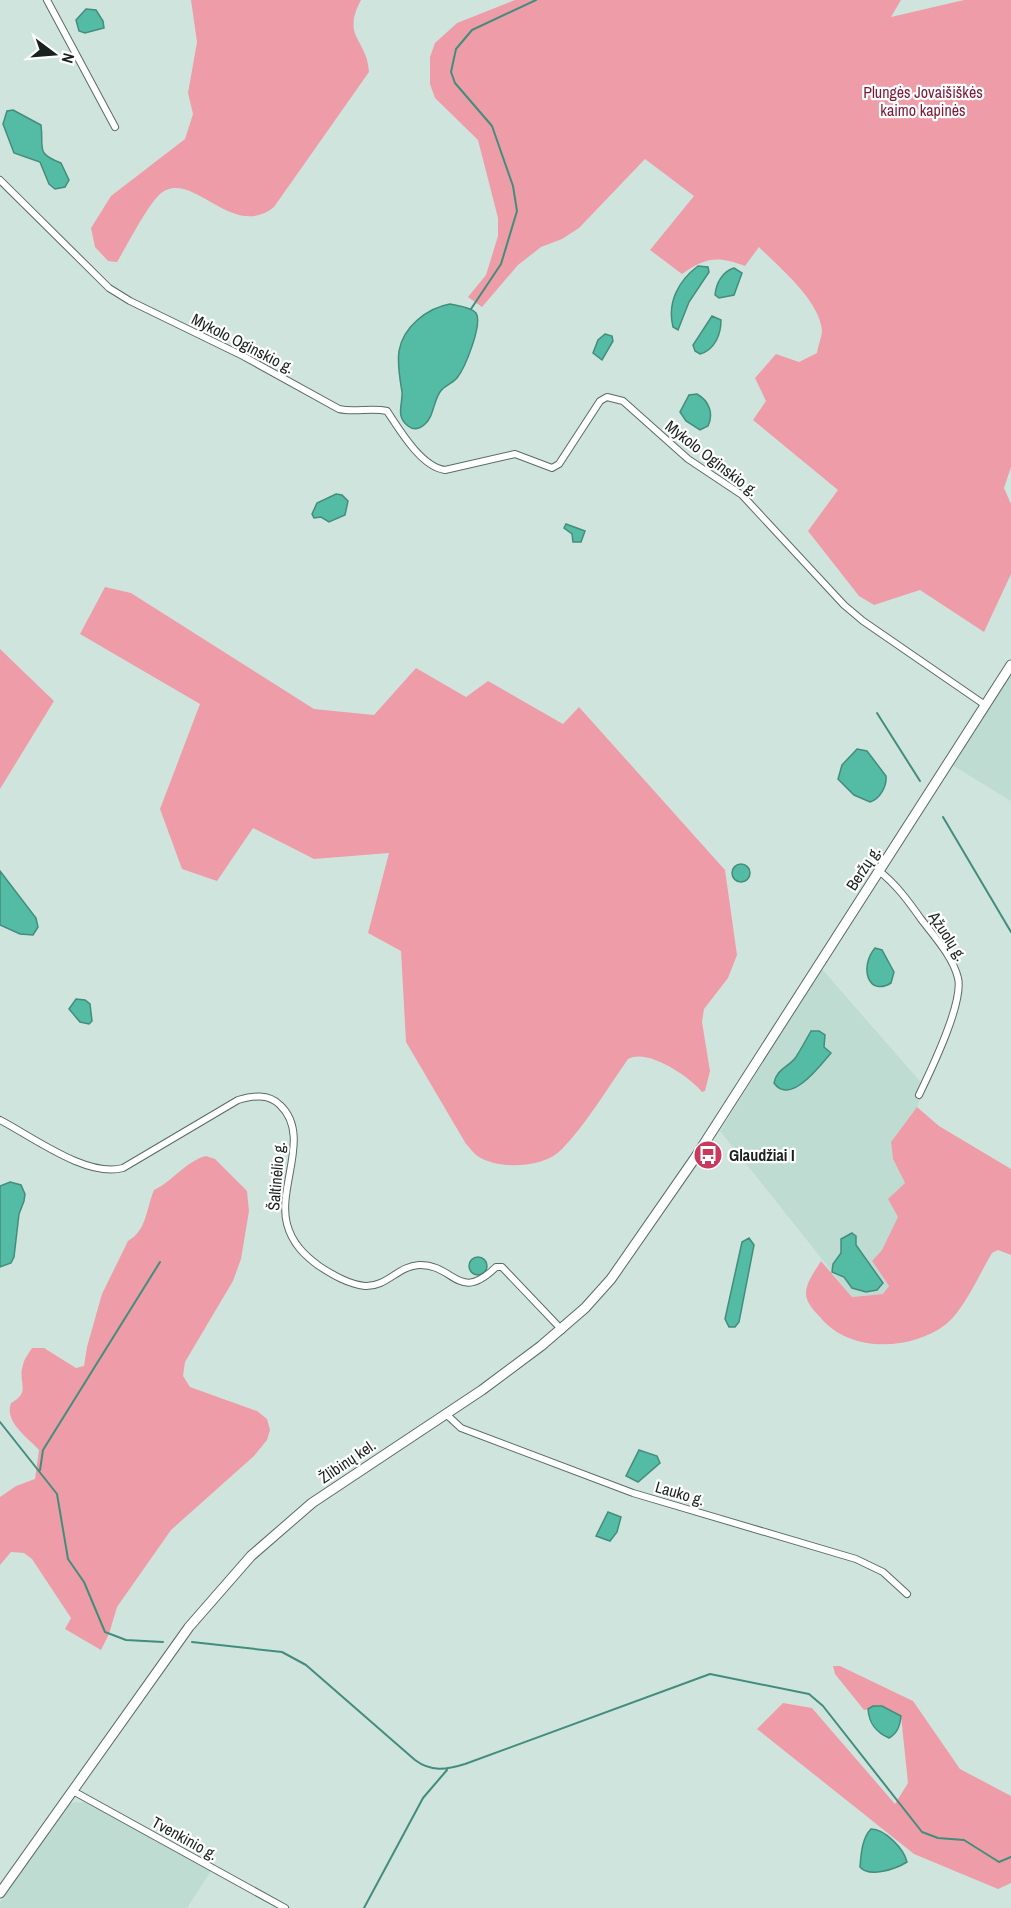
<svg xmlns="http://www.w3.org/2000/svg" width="1011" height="1908" font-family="'Archivo Narrow',sans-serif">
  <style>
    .built { fill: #bfdcd3 }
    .green { fill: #ee9da8 }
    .water { fill: #54bba4; stroke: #438d7c; stroke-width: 1.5 }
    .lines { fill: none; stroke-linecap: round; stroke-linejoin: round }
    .stream { stroke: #438d7c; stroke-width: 2 }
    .street-casing { stroke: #5a6b66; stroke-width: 8 }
    .secondary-casing { stroke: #5a6b66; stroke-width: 11 }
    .street { stroke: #fff; stroke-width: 6 }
    .secondary { stroke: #fff; stroke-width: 9 }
    .labels { text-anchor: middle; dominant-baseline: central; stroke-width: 4.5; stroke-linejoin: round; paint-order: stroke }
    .park-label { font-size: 16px; fill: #7d1b35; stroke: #fff }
    .street-label { font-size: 16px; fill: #1a2220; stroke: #fff }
    .poi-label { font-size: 16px; font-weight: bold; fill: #1a2220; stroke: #fff; text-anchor: start }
  </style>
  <rect width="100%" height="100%" fill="#d0e4de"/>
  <path class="built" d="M1011,674V801L952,765Z
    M822,969L925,1087L917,1107L891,1142L893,1159L905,1183L899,1216L882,1250L872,1261L889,1286L884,1294L852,1297L720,1131Z
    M75,1802L87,1803L211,1871L187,1908H0V1902L69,1804Z"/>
  <path class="green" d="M191,0H361C341,38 367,38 369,72L274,207C232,242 190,165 159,195C146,208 128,244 117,262L108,261L95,247L91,228L111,196L185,139L193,114L188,93L197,42Z
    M515,0H901L891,17L964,0H1011V467L1004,488L1011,504V574L984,632L920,590L874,605L859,596L808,531L838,490L753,420L766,401L755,378L776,354L799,362L817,353C818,346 822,336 822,330C819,300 779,267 759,247L745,266C718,256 706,257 682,274L650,250L694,196L645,159L579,228L562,239L541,247L518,265L482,307L468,297L486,275L498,236V218L478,140L435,98L430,84V57L435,43L457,23Z
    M105,587L131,593L314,709L374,715L416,668L466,697L488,681L563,724L579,707L725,870L737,955L728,978L704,1009L702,1022L710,1071L705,1091L702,1092C689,1076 647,1048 628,1059C607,1089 587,1123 562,1149C545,1168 500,1170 479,1157C474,1154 470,1148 466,1144L406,1042L401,951L368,933L389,853L314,859L253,828L217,881L182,869L160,809L200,704L80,634Z
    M0,649L54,701L0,789Z
    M917,1107L939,1126L1011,1169V1255L998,1250L992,1253C980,1273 963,1312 945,1325C910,1351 849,1353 820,1317C814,1311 806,1302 806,1294C806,1282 815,1271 821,1261L852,1297L883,1294L889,1286L872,1261L882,1250L898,1217L888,1199L905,1183L893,1159L891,1142Z
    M206,1156L215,1159L247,1191L249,1211L241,1259L233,1281L185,1362L183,1376L190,1387L257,1411L267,1419L270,1430L267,1440L254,1456L171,1530L117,1607L109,1634L101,1650L65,1629L71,1618L32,1559L24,1553L11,1552L0,1565V1497L16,1486L35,1479L39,1450C27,1437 4,1422 11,1403C32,1392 17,1382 23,1365C24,1359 29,1353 32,1348H44L76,1368L84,1366L87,1347L102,1294L128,1241C147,1230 146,1209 154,1190C173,1181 186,1161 206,1156Z
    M833,1666H840L913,1701L960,1769L1011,1796V1883L998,1889L914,1854L757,1729L783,1703L812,1708L895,1804L908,1783L901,1716L882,1706L864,1710L835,1674Z"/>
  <path class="water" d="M86,9L96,10L103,21L104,28L85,33L79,31L76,20Z
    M13,110L41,125C44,149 35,153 61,163L69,180L65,187L55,189L49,184L40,162L14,153L3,124L7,111Z
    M698,266L708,267L709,272L689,302L678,330L673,327C667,303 678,281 698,266Z
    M734,268L742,273L734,295L719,298L715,295C716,283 723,271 734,268Z
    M450,304C458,306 471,307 476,313C483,324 465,368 457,378C452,384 445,385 440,392C433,402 434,417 424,425C419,429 413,430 408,426C395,416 403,404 402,392C400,379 397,364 399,351C403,327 427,308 450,304Z
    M712,316L721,320C721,334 715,350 700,354L695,351L693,345Z
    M605,334L612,336L613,341L602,360L593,353L598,340Z
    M697,394C709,401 714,413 708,426L700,430L686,421L680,412L689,395Z
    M336,494L342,495L348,501L345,515L329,522L321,517L314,518L312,514L317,503Z
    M566,524L585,531L581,542H573L572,534L564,528Z
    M857,749L867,751L886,776C887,786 880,799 870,802L854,795L838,779L842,765Z
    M732 873a9 9 0 1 1 18 0a9 9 0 1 1-18 0Z
    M0,871L36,918L38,927L33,935L20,934L0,925Z
    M875,948L882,950L894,972L891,983C868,997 859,967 875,948Z
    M76,999L85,1000L90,1004L92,1021L89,1024L80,1022L69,1009Z
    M811,1031H819L825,1035L824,1047L831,1053C820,1066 790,1106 774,1083C777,1068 788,1068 796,1057C801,1049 806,1040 811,1031Z
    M10,1182L21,1185L25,1194L24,1201L19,1214L14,1257L11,1263L0,1267V1186Z
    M852,1233L856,1236V1245L883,1283L877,1290L866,1292L852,1288L844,1277L832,1272L833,1264L841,1253V1239Z
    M749,1238L754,1245L739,1322L735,1327H729L725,1319L742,1242Z
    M469 1266a9 9 0 1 1 18 0a9 9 0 1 1-18 0Z
    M639,1450L657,1456L660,1463L638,1482L626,1476Z
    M608,1512L621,1517L617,1532L610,1541L596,1536Z
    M873,1706H882L901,1716C900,1725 898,1733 889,1738C875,1732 869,1723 868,1709Z
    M871,1829C885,1829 904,1849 907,1862C896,1869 869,1878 860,1867C861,1854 862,1838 871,1829Z"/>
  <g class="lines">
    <path class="stream" d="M471,309L501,264L517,211L513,186L492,126L455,83L451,72L456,49L472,30L536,0
      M877,713L920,781
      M943,817L1011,932
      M0,1422L57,1494L68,1559L84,1582L105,1632L126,1640L163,1642
      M40,1470L43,1450L160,1262
      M192,1642L282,1652L306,1665L415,1760C431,1772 446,1770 465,1764L710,1674L809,1694L823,1706L922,1832L938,1838L964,1840L999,1862L1011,1857
      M364,1908L423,1798L447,1770"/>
    <g class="street-casing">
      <path id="street" d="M47,0L115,127
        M0,180L109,288L130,301L243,356L339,409C356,413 370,407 387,411C399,429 421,467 445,470L515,454L552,468L559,464L600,401L607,397L623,401L688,459L742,495L844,605L863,621L985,705
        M879,871C896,884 909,902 921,919C934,936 953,957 958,978C964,1003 930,1072 919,1095
        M0,1120C33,1137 87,1178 123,1168L238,1100C252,1096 268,1093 280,1105C312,1135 277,1187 287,1224C292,1243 304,1255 319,1266C333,1275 348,1284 365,1286C387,1287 398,1266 419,1265C455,1264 458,1304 496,1267H502L562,1330
        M446,1414L461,1428L633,1493L856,1559L883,1572L907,1594
        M73,1791L285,1908"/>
    </g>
    <g class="secondary-casing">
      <path id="secondary" d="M0,1893L189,1627L251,1556L312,1503L482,1390L541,1346L585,1308L611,1279L695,1158L1011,665"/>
    </g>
    <use href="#street" class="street"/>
    <use href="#secondary" class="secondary"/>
  </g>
  <defs>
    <g id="bus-disc" transform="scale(1.5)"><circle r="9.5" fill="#c8395d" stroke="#fff"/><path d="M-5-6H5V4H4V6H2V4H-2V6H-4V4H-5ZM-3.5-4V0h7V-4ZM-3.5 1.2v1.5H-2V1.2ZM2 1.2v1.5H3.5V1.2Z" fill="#fff"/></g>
  </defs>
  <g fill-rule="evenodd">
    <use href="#bus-disc" x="708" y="1155"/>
  </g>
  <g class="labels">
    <g class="park-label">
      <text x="923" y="92">Plungės Jovaišiškės<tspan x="923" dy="18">kaimo kapinės</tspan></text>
    </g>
    <g class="street-label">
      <text transform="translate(243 343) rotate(27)">Mykolo Oginskio g.</text>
      <text transform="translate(712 458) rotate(38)">Mykolo Oginskio g.</text>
      <text transform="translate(863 868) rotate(-57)">Beržų g.</text>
      <text transform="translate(948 936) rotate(57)">Ąžuolų g.</text>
      <text transform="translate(276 1176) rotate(-85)">Šaltinėlio g.</text>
      <text transform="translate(347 1461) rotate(-34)">Žlibinų kel.</text>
      <text transform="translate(680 1493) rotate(16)">Lauko g.</text>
      <text transform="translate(185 1838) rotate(29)">Tvenkinio g.</text>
    </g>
    <g class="poi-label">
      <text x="729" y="1155">Glaudžiai I</text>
    </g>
  </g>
  <g transform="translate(54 54) rotate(106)" stroke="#ffffff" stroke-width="4.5" paint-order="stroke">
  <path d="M0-4.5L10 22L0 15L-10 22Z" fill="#1a2220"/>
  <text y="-9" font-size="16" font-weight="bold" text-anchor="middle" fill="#1a2220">N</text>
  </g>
</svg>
